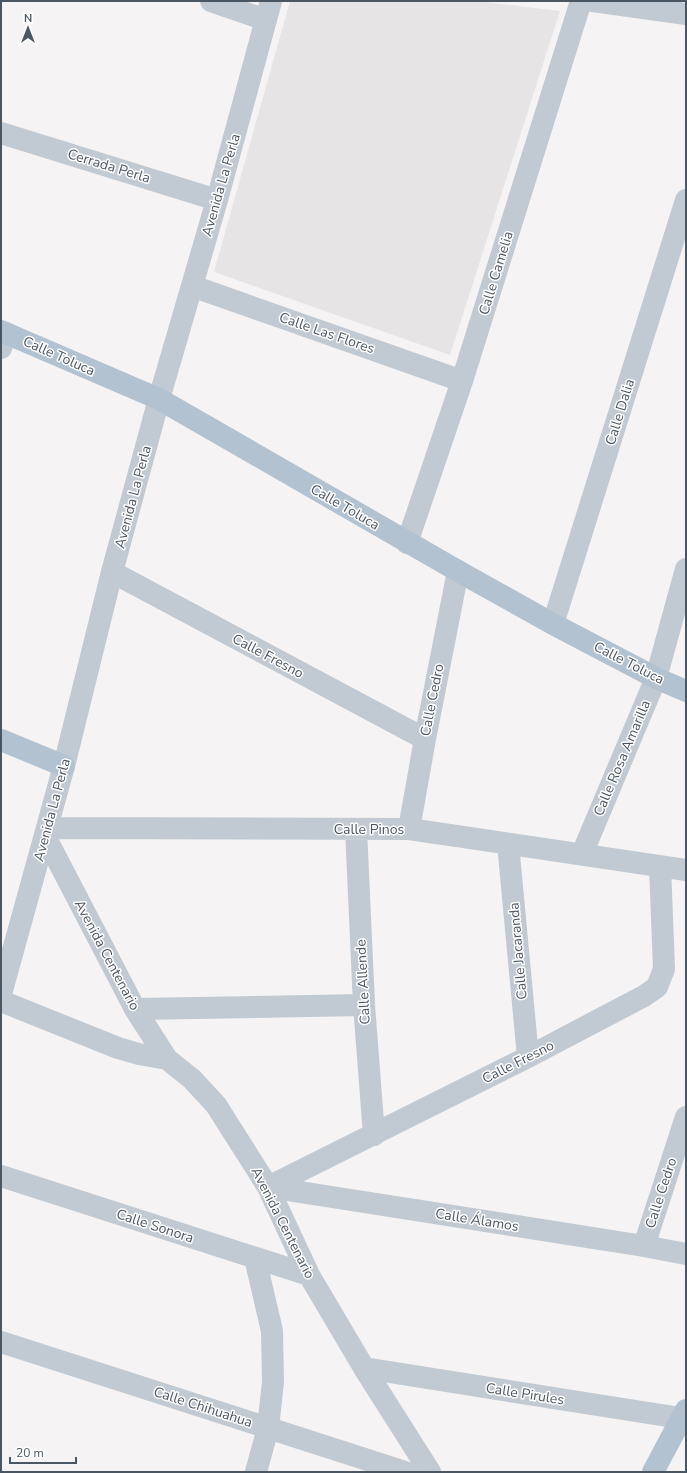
<svg xmlns="http://www.w3.org/2000/svg" width="687" height="1473" font-family="'Nunito Sans',sans-serif">
  <style>
    .education { fill: #e6e4e5 }
    .lines { fill: none; stroke-linecap: round; stroke-linejoin: round }
    .minor { stroke: #c1cad2; stroke-width: 22 }
    .major { stroke: #b3c2d1; stroke-width: 22 }
    .labels { text-anchor: middle; dominant-baseline: central; stroke-width: 3; stroke-linejoin: round; paint-order: stroke }
    .street-label { font-size: 14px; fill: #4a5661; stroke: #fff }
  </style>
  <rect width="100%" height="100%" fill="#f5f3f3"/>
  <path class="education" d="M290,1H477L560,11L450,355L214,272Z"/>
  <g class="lines">
    <path class="minor" d="M211,1L266,20
      M593,1L686,14
      M1,133L217,200
      M192,286L462,381
      M1,348L6,333
      M407,543L462,381L581,1
      M112,572L425,739
      M553,624L686,200
      M48,828L409,829L686,870
      M356,829L364,1005L374,1135
      M409,829L425,739L458,571
      M45,836L135,1009L167,1059L192,1079L216,1105L268,1187L309,1275L364,1368L430,1472
      M508,844L528,1057
      M582,854L656,678L686,569
      M1,994L64,766L112,572L159,399L217,200L271,1
      M1,1001L118,1048L139,1054L167,1059
      M135,1009L364,1005
      M1,1176L309,1275
      M268,1187L528,1057L644,996L657,987L664,969L660,866
      M268,1187L644,1246L686,1254
      M644,1246L686,1117
      M255,1258L272,1331L273,1382L268,1428L256,1472
      M1,1342L405,1472
      M364,1368L686,1419"/>
    <path class="major" d="M1,331L159,399L458,571L553,624L656,678L686,691
      M1,740L64,766
      M653,1472L686,1410"/>
  </g>
  <g class="labels">
    <g class="street-label">
      <text transform="translate(109 166) rotate(17)">Cerrada Perla</text>
      <text transform="translate(221 185) rotate(-74)">Avenida La Perla</text>
      <text transform="translate(496 273) rotate(-73)">Calle Camelia</text>
      <text transform="translate(327 333) rotate(19)">Calle Las Flores</text>
      <text transform="translate(59 356) rotate(24)">Calle Toluca</text>
      <text transform="translate(620 412) rotate(-73)">Calle Dalia</text>
      <text transform="translate(133 497) rotate(-75)">Avenida La Perla</text>
      <text transform="translate(345 507) rotate(30)">Calle Toluca</text>
      <text transform="translate(268 656) rotate(28)">Calle Fresno</text>
      <text transform="translate(629 663) rotate(27)">Calle Toluca</text>
      <text transform="translate(432 700) rotate(-79)">Calle Cedro</text>
      <text transform="translate(622 758) rotate(-67)">Calle Rosa Amarilla</text>
      <text transform="translate(52 810) rotate(-75)">Avenida La Perla</text>
      <text x="369" y="829">Calle Pinos</text>
      <text transform="translate(518 951) rotate(-95)">Calle Jacaranda</text>
      <text transform="translate(107 955) rotate(62)">Avenida Centenario</text>
      <text transform="translate(363 982) rotate(-93)">Calle Allende</text>
      <text transform="translate(518 1062) rotate(-27)">Calle Fresno</text>
      <text transform="translate(661 1193) rotate(-72)">Calle Cedro</text>
      <text transform="translate(477 1220) rotate(9)">Calle Álamos</text>
      <text transform="translate(283 1223) rotate(63)">Avenida Centenario</text>
      <text transform="translate(155 1226) rotate(18)">Calle Sonora</text>
      <text transform="translate(525 1394) rotate(9)">Calle Pirules</text>
      <text transform="translate(203 1407) rotate(18)">Calle Chihuahua</text>
    </g>
  </g>
  <rect width="687" height="1473" fill="none" stroke="#4a5661" stroke-width="4"/>
  <g transform="translate(28 28)" stroke="#ffffff" stroke-width="3" paint-order="stroke">
  <path d="M0-3L7 15L0 10L-7 15Z" fill="#4a5661"/>
  <text y="-6" font-size="11" font-weight="bold" text-anchor="middle" fill="#4a5661">N</text>
  </g>
  <path d="M10 1457v6h66v-6" fill="none" stroke="#4a5661" stroke-width="2"/>
  <text x="16" y="1457" font-size="12" fill="#4a5661" stroke="#ffffff" stroke-width="3" paint-order="stroke">20 m</text>
</svg>
